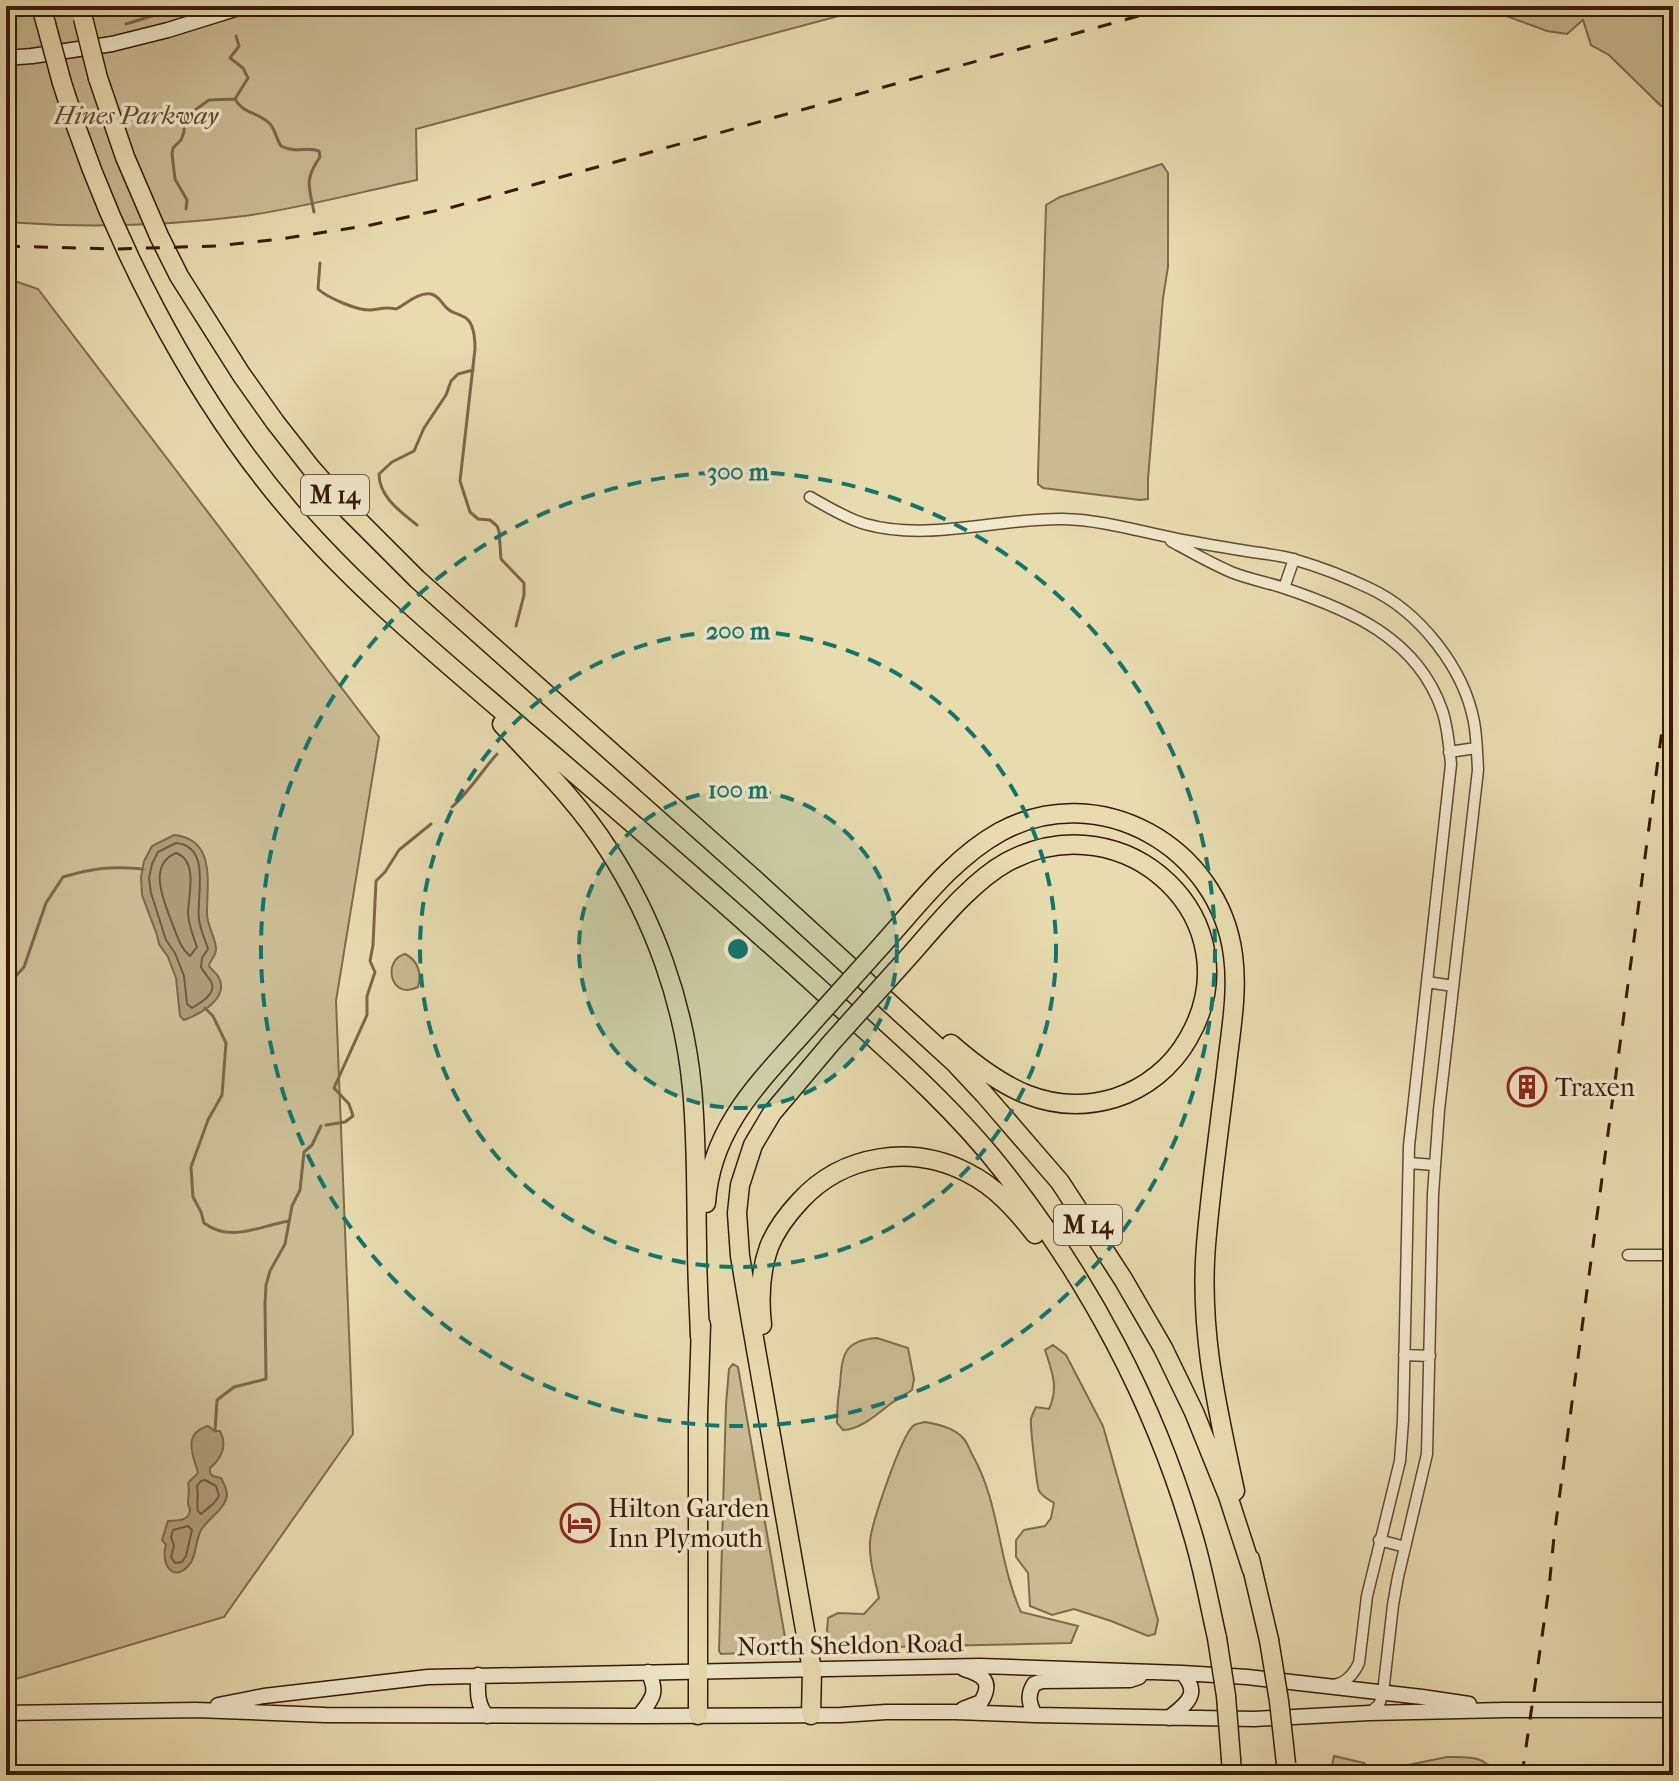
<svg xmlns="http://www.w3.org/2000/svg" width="1679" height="1781" font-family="'IM FELL French Canon',serif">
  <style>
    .green { fill: #cabb92; stroke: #806a4c; stroke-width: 2 }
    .water { fill: #ab9a76; stroke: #7c6749; stroke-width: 2 }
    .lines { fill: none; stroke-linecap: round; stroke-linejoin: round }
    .shore { stroke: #705a3e; stroke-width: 2 }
    .stream { stroke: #7c6749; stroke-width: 3 }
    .street-casing { stroke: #624a30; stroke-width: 13 }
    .secondary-casing { stroke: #361a06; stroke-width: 17 }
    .highway-casing { stroke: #361a06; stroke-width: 21 }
    .street { stroke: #f0e8cb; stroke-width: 10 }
    .secondary { stroke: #f0e8cb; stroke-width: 14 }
    .highway { stroke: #e8dcaf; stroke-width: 18 }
    .rail { stroke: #361a06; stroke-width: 3; stroke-dasharray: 14 14; stroke-linecap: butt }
    .highway-bridge-casing { stroke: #361a06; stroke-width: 21; stroke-linecap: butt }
    .highway-bridge { stroke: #e8dcaf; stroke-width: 18 }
    .ring { fill: none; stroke: #0f766e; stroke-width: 4; stroke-dasharray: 14 10 }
    .labels { text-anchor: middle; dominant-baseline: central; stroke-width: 7; stroke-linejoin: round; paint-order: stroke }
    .shield { fill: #f0e8cb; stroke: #6e5841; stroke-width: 2 }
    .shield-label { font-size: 24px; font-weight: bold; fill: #361a06 }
    .park-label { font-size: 26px; font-style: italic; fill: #624a30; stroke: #f0e8cb }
    .poi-label { font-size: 26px; fill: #361a06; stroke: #f0e8cb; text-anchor: start }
    .street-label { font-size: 26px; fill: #361a06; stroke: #f0e8cb }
    .centre { fill: #0f766e; stroke: #f0e8cb; stroke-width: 4 }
    .ring-label { font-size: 24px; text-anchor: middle; font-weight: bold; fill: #0f766e; stroke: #f0e8cb; stroke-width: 7; stroke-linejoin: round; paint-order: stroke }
  </style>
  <rect width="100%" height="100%" fill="#e8dcaf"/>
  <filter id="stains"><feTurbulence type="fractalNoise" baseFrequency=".0025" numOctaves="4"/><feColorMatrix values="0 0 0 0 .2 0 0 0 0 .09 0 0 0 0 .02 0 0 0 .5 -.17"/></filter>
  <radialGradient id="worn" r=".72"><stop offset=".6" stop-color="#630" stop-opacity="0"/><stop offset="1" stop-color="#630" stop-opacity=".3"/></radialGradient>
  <path class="green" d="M6,6H876L416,129L417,180C360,192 302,208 244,216C166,226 85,228 6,222Z
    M1479,6H1673V106H1661L1609,55L1591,45L1583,20L1567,34L1547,31Z
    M1162,164L1168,173V267L1163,298L1148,479V499L1140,500L1043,488L1038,484V474L1046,205L1060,197Z
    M6,278L38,289L379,737L336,1001L353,1434L224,1617L6,1682Z
    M405,954C418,960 422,974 418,987C390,1001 382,960 405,954Z
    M877,1338L908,1348L914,1379L912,1390C905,1395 896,1399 889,1405C876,1415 861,1429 843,1430L837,1423C837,1410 838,1397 840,1385C842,1356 843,1340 877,1338Z
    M1053,1345L1066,1355L1103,1426L1158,1620L1155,1634L1148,1636L1111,1621L1074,1609L1052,1615L1030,1606L1028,1573L1016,1557V1540L1024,1530L1045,1526L1051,1518L1054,1503C1049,1500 1042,1496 1039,1491C1037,1487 1030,1425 1031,1419C1032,1415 1034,1411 1036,1407L1049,1409C1059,1388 1052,1371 1045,1350Z
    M733,1364L738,1367L787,1649L784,1651L721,1654L719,1651L726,1404L729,1369Z
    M925,1422C938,1424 955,1428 964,1439C968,1444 970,1451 973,1456C1000,1504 998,1562 1021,1612L1078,1626L1071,1643L841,1648L830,1644L827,1630L828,1618L838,1613L864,1614L879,1598C875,1579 869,1561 870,1542C871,1524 901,1437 913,1426C916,1423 921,1423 925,1422Z
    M1334,1756L1364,1763L1376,1775H1330Z
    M1447,1757C1469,1757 1484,1755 1497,1775H1384L1408,1765Z"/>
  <path class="water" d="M174,835C216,839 207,883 207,912C206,925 216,937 216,949C216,957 210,959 209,966C212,970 216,973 218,976C231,998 200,1014 184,1020L180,1016L176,978L168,957L159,944L157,935L142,895L141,877L144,861L152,846Z
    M208,1426L215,1431H220C228,1445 221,1459 210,1468V1473L213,1476L221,1478C224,1484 227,1489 227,1495C225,1510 208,1518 201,1530C195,1541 197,1556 189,1565C173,1584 160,1563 166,1545L162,1540L168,1521C176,1520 189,1522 190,1510C190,1508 188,1505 188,1503C188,1495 190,1491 188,1483L198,1473C194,1457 181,1434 208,1426Z"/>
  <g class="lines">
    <path class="shore" d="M176,843C212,846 196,897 199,919C200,930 205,939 208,949L202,958L201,967C204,973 210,978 212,984C215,995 200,1003 192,1008L187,1004L184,976L175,953L166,940L151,893L149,878L152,864L158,852Z
      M176,853C199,861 188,896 188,914C189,926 193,936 197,947L190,956C180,948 177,935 172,923C164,901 147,865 176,853Z
      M205,1480L216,1486L219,1496L214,1503L201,1514L198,1511C196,1502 199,1495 197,1486L201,1481Z
      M188,1526L192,1530L186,1556L182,1562L175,1563L171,1557L174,1546L171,1537L173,1530Z"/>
    <path class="stream" d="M126,24L184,6
      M235,99C242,113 257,112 268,122C275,127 276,139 281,146C297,154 306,146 319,151L320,157C304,180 309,186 314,212
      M235,99L248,78L243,68L230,58L239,46L236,36
      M186,209L187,200L175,179L172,154L173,148L181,140L184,132V118L209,100L235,99
      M320,263L318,289C328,298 358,311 371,310C382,309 384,306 396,309C406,304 418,292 431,294C440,296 442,305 449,310C454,314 462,314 467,319C474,325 475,340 475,349L460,481L470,512L478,519L490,520L497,526L499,531L501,559L524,583V595L516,626
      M417,525C401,512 379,497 379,474L392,462L414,451L424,428L446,395L451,381L458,374L473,370
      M452,807C469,792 481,772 497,754
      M6,987L24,967L46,903L63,877C93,868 111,866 143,869
      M205,1008L213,1016L226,1043L222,1095L208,1120L191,1167L193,1197L201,1212L204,1223C231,1243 259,1226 289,1221
      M326,1125L345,1122L353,1116L349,1104L334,1088L367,1015V996L375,972L370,961L373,945L376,881L385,872L399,850L431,824
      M215,1431L217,1400L234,1387L266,1379L265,1304L266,1285L270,1271L285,1244L292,1206L300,1190L304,1152L312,1145L321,1126"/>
    <g class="street-casing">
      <path id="street" d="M810,497C828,507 845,518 865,524C929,542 998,518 1063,519C1108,520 1150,535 1194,542C1216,546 1238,550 1260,553C1272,555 1284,556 1296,560C1320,567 1346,577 1369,588C1419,611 1464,668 1474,722C1477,738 1477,754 1478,770L1439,1110L1433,1194L1427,1454L1398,1577L1393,1605L1383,1693L1379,1705L1369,1713
        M1171,541C1191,552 1210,563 1231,572C1248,579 1266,582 1284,588C1350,610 1417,638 1442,710C1448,727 1449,746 1451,764L1409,1146L1403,1421L1400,1461L1367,1596L1359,1663C1353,1675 1346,1683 1333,1685
        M1284,588L1294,559
        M1449,752L1476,748
        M1427,982L1453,986
        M1409,1163L1434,1165
        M1628,1255H1673
        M1404,1355L1430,1356
        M1379,1540L1405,1547"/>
    </g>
    <g class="secondary-casing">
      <path id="secondary" d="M6,58L32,56L112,44L168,30L245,6
        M478,1675C478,1690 476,1704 487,1716
        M218,1705L264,1696L428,1677L980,1666L1182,1673L1247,1677L1422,1697L1469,1704
        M963,1709L981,1702C993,1682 984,1675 964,1669
        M6,1713L196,1710L325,1715L639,1716L841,1715L886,1712H955L1035,1715L1254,1719L1369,1713L1505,1710H1673
        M1035,1715C1029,1704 1027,1695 1034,1684L1042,1681L1130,1680L1139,1677
        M639,1716C652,1699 659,1693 648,1672
        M1169,1718C1186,1704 1202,1694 1182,1673"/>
    </g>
    <g class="highway-casing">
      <path id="highway" d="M41,6L46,24
        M98,78L125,157L159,236L179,276L241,374L275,422L311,468L349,511L417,579L753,878L955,1063L984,1094L1060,1182L1123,1279L1163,1348L1194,1412L1228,1496L1252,1570
        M62,83C107,231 189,393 290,511C361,594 447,663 530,735C628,819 725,903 821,990C885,1048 951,1104 1004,1172C1088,1279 1154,1402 1192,1532C1203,1567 1209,1603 1217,1638
        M502,724C539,764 578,802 608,849C654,920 684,1003 692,1088C697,1140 696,1193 697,1246C697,1276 699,1307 700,1337
        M882,945C918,905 953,858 1000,832C1099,778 1219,847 1233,955C1238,991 1231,1029 1227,1064C1220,1124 1211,1184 1206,1245C1199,1331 1217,1407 1235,1491
        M903,963C932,931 969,883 1007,862C1125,798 1257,921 1188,1039C1172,1067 1146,1088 1115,1098C1049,1118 999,1086 951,1044
        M706,1203C711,1125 763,1079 811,1024
        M762,1325C759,1298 760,1272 769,1247C776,1229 787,1215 800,1201C843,1154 912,1144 968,1173C996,1187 1016,1210 1035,1234
        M1250,1559L1269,1640
        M698,1715V1415L701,1325
        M811,1715L812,1670L751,1321L740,1256L737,1213L740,1185L753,1145L772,1113L832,1042
        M1231,1759L1232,1775"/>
    </g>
    <use href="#street" class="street"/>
    <use href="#secondary" class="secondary"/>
    <use href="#highway" class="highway"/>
    <path class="rail" d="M6,246L114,249L217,246L280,239L371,225L453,207L590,169L1174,6
      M1665,657L1673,601
      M1522,1775L1549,1588L1554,1537L1673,648"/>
    <g class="highway-bridge-casing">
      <path id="highway-bridge" d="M83,18L98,78
        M46,24L62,83
        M811,1024L882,945
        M832,1042L903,963
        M1217,1638L1226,1696L1231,1759
        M1269,1640L1279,1701L1286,1764"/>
    </g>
    <use href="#highway-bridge" class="highway-bridge"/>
  </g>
  <circle cx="738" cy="949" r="159" fill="#0f766e" fill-opacity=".12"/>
  <g class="ring">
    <circle cx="738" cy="949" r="159"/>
    <circle cx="738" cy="949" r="318"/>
    <circle cx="738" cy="949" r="477"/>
  </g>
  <defs>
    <g id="building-ring" transform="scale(2)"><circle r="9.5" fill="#f0e8cb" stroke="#8f2418" stroke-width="1.5"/><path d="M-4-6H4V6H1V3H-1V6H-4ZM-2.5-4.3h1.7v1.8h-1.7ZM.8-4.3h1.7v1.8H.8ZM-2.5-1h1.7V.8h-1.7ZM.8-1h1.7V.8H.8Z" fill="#8f2418"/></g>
    <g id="hotel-ring" transform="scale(2)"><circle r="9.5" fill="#f0e8cb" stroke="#8f2418" stroke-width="1.5"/><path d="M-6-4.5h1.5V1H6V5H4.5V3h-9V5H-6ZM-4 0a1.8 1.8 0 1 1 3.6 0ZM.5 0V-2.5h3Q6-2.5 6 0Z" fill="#8f2418"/></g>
  </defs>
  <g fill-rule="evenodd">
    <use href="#building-ring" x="1527" y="1087"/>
    <use href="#hotel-ring" x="580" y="1523"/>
  </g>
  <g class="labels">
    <g class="shield">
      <rect x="301" y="475" width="68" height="40" rx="6"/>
      <rect x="1054" y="1205" width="68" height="40" rx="6"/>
    </g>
    <g class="shield-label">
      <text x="335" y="495">M 14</text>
      <text x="1088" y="1225">M 14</text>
    </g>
    <g class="park-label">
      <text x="136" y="115">Hines Parkway</text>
    </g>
    <g class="poi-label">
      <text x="1555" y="1087">Traxen</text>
      <text x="608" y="1508">Hilton Garden<tspan x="608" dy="30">Inn Plymouth</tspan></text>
    </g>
    <g class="street-label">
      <text transform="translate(850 1645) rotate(-1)">North Sheldon Road</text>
    </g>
  </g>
  <circle cx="738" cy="949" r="12" class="centre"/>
  <g class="ring-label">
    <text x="738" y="480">300 m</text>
    <text x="738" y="639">200 m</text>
    <text x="738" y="798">100 m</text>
  </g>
  <rect width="1679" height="1781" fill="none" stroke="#e8dcaf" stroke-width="32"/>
  <rect x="8" y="8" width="1663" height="1765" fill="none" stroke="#361a06" stroke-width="4"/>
  <rect x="16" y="16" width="1647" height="1749" fill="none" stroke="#361a06" stroke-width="2"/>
  <rect width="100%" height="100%" filter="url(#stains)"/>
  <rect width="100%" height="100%" fill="url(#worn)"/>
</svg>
